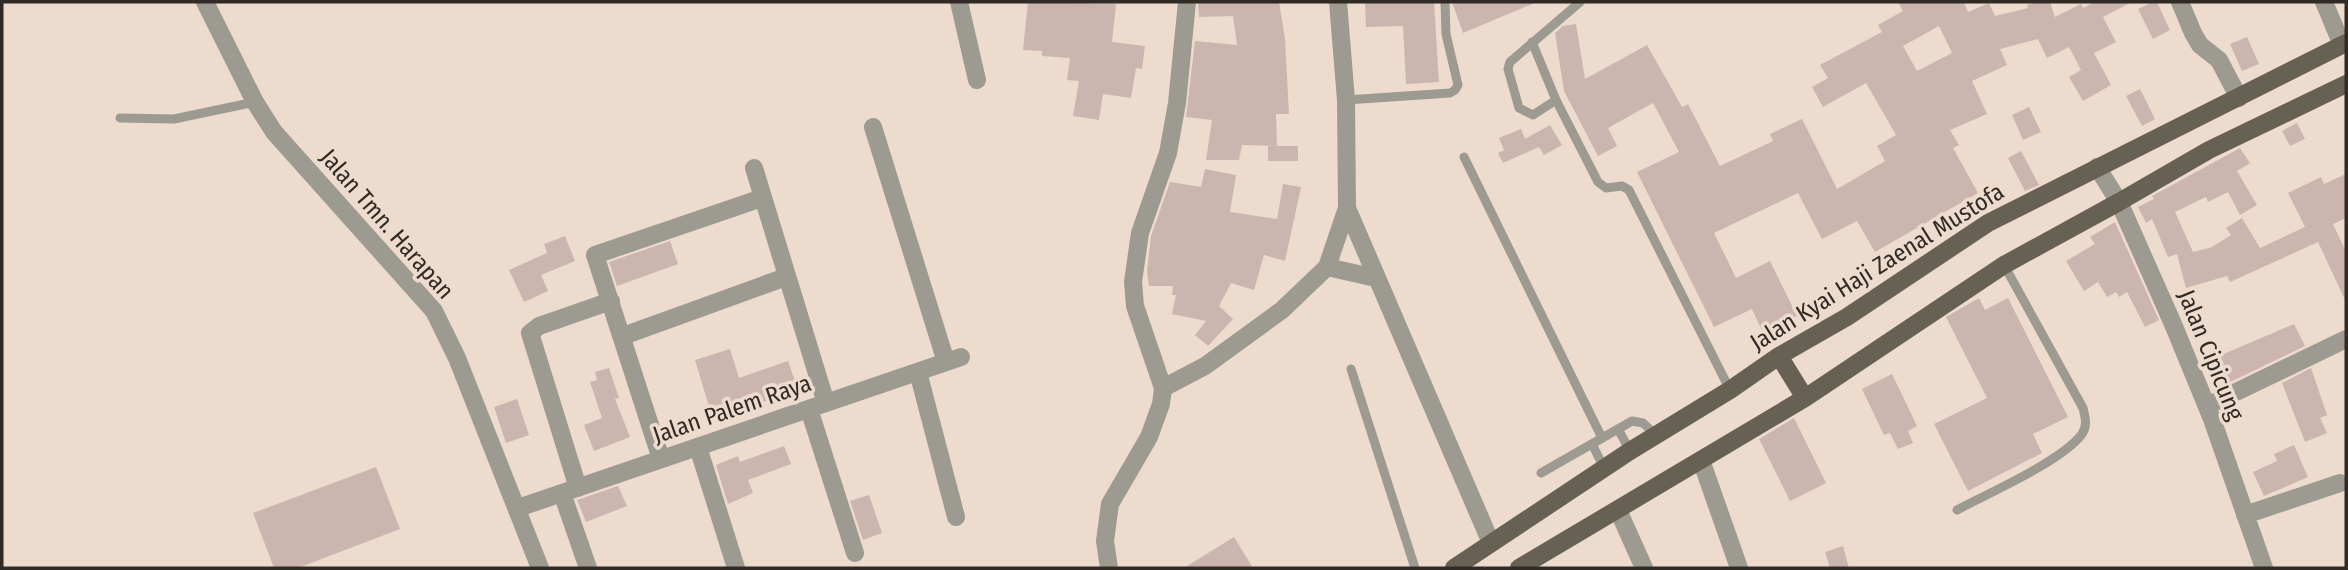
<svg xmlns="http://www.w3.org/2000/svg" width="2348" height="570" font-family="'Fira Sans Condensed',sans-serif">
  <style>
    .building { fill: #ccb5ae; fill-rule: evenodd }
    .lines { fill: none; stroke-linecap: round; stroke-linejoin: round }
    .lane { stroke: #9d9a92; stroke-width: 9 }
    .street { stroke: #9d9a92; stroke-width: 18 }
    .primary { stroke: #676153; stroke-width: 18 }
    .labels { text-anchor: middle; dominant-baseline: central; stroke-width: 7; stroke-linejoin: round; paint-order: stroke }
    .street-label { font-size: 24px; fill: #312a25; stroke: #eddbcd }
  </style>
  <rect width="100%" height="100%" fill="#eddbcd"/>
  <path class="building" d="M1028,2L1116,4L1112,42L1145,46L1142,69L1136,68L1131,98L1103,94L1099,120L1073,116L1079,81L1067,80L1070,58L1042,56V51L1023,50Z
    M1198,2H1279L1285,39L1289,114H1276L1277,146L1242,145L1239,160H1206L1212,120L1186,117L1195,41L1237,45L1233,16L1199,17Z
    M1365,2H1434L1439,82L1406,84L1403,26L1366,27Z
    M1452,2H1537L1463,33Z
    M1898,2H1964L1968,12L1989,3L1995,16L2028,8L2027,5L2036,2H2050L2055,17L2081,4L2083,8L2095,2H2132L2103,17L2116,42L2094,53L2111,85L2083,101L2069,77L2081,70L2069,47L2047,58L2038,39L2000,49L2007,65L1972,81L1987,114L1950,130L1959,145L1953,148L1978,193L1875,252L1857,221L1822,239L1798,193L1714,233L1736,278L1770,261L1797,316L1763,333L1752,309L1714,327L1637,172L1679,152L1653,103L1608,128L1617,146L1598,156L1564,91L1555,33L1563,26L1576,24L1585,79L1647,45L1682,107L1688,104L1720,166L1773,141L1770,134L1802,119L1837,189L1885,161L1877,146L1896,135L1866,83L1823,107L1812,87L1828,78L1820,65L1882,32L1878,25L1903,11ZM1939,26L1952,53L1917,71L1903,46Z
    M2153,2H2157L2170,30L2153,39L2138,9Z
    M2247,37L2259,64L2242,71L2230,44Z
    M2140,89L2155,119L2142,126L2126,96Z
    M2029,107L2041,132L2023,140L2012,115Z
    M2297,123L2305,139L2290,146L2282,131Z
    M1550,125L1562,145L1544,155L1539,147L1503,163L1498,153L1504,150L1499,138L1521,129L1525,139Z
    M1268,146H1298V161H1268Z
    M2240,148L2250,163L2237,171L2257,205L2240,215L2228,192L2208,202L2206,197L2175,212L2193,252L2212,247L2231,235L2226,228L2242,218L2260,248L2305,227L2288,193L2321,177L2324,184L2346,174V218L2333,224L2346,252V302L2318,242L2230,282L2227,276L2186,288L2177,254L2168,257L2152,219L2146,223L2138,207L2154,199L2152,196Z
    M2021,151L2039,185L2025,191L2008,158Z
    M1205,169L1236,175L1230,212L1277,219L1283,184L1301,187L1285,261L1264,255L1254,290L1231,283L1219,306L1233,319L1208,346L1195,335L1206,321L1172,314L1176,295H1172L1173,286H1149L1147,271L1151,236L1170,182L1201,187Z
    M2115,222L2159,320L2145,327L2127,292L2119,297L2116,292L2107,297L2098,282L2084,291L2066,261L2095,244L2090,237Z
    M565,236L575,261L541,275L548,291L524,302L509,270L547,253L544,244Z
    M670,241L678,264L617,286L609,262Z
    M1979,298L1985,310L2008,298L2068,417L2033,434L2042,453L1968,491L1934,424L1987,398L1946,317Z
    M2294,324L2305,346L2224,385L2212,359Z
    M730,349L739,378L788,361L798,390L755,405L754,400L711,413L695,360Z
    M609,368L619,398L615,399L630,437L594,451L584,425L602,418L590,382L597,380L595,372Z
    M2311,368L2327,415L2320,418L2327,433L2305,442L2282,383Z
    M1892,374L1917,426L1908,431L1913,443L1898,449L1890,433L1884,435L1862,389Z
    M517,399L529,435L506,443L494,407Z
    M1794,418L1826,483L1790,501L1759,439Z
    M2294,445L2308,477L2264,496L2253,472L2277,461L2274,454Z
    M784,446L791,464L748,480L753,493L728,504L716,465L738,456L740,462Z
    M376,467L400,529L298,568H274L253,513Z
    M618,486L627,506L586,522L577,500Z
    M869,495L882,533L863,540L850,501Z
    M1234,537L1253,568H1184Z
    M1843,546L1849,568H1830L1825,552Z"/>
  <g class="lines">
    <path class="lane" d="M1580,2L1510,62L1508,69L1519,108L1533,115L1556,100L1598,182L1606,188L1622,186L1629,190L1730,390
      M1532,42L1556,100
      M1346,100L1450,93L1455,90L1458,85L1446,34L1445,2
      M120,118L174,119L255,102
      M1464,157L1602,438
      M1351,369L1415,568
      M1618,429L1630,451
      M1592,444L1604,468
      M1541,473L1632,421L1643,423L1657,436
      M1957,510C1989,493 2062,461 2082,434C2088,425 2085,417 2083,408L2004,265"/>
    <path class="street" d="M205,2L255,102L274,132L434,311L457,358L540,568
      M959,2L977,80
      M2180,2L2193,33L2200,45L2219,60L2239,98
      M2324,2L2342,45
      M873,127L946,362
      M2097,167L2119,202L2173,324L2212,419L2264,568
      M754,168L826,403
      M1347,208L1491,543
      M1327,267L1376,278
      M623,336L786,277
      M918,372L956,517
      M1163,388L1205,366L1282,310L1327,267L1347,208L1346,100L1338,2
      M2207,406L2346,339
      M809,409L855,553
      M698,447L736,568
      M661,459L595,255L762,198
      M1701,460L1739,568
      M578,488L530,333L539,326L611,301
      M562,493L588,568
      M518,508L961,357
      M1618,510L1644,568
      M2245,515L2340,483
      M1109,568L1105,541L1110,504L1149,437L1161,404L1163,388L1135,306L1133,282L1140,233L1168,153L1177,103L1187,2"/>
    <path class="primary" d="M1779,356L1805,398
      M1454,568L1630,451L1730,390L1779,356L1847,317L1988,223L2346,43
      M1519,568L1805,398L2004,265L2119,202L2209,150L2346,84"/>
  </g>
  <g class="labels">
    <g class="street-label">
      <text transform="translate(387 224) rotate(49)">Jalan Tmn. Harapan</text>
      <text transform="translate(1877 267) rotate(-32)">Jalan Kyai Haji Zaenal Mustofa</text>
      <text transform="translate(2211 355) rotate(68)">Jalan Cipicung</text>
      <text transform="translate(732 409) rotate(-19)">Jalan Palem Raya</text>
    </g>
  </g>
  <rect width="2348" height="570" fill="none" stroke="#312a25" stroke-width="7"/>
</svg>
